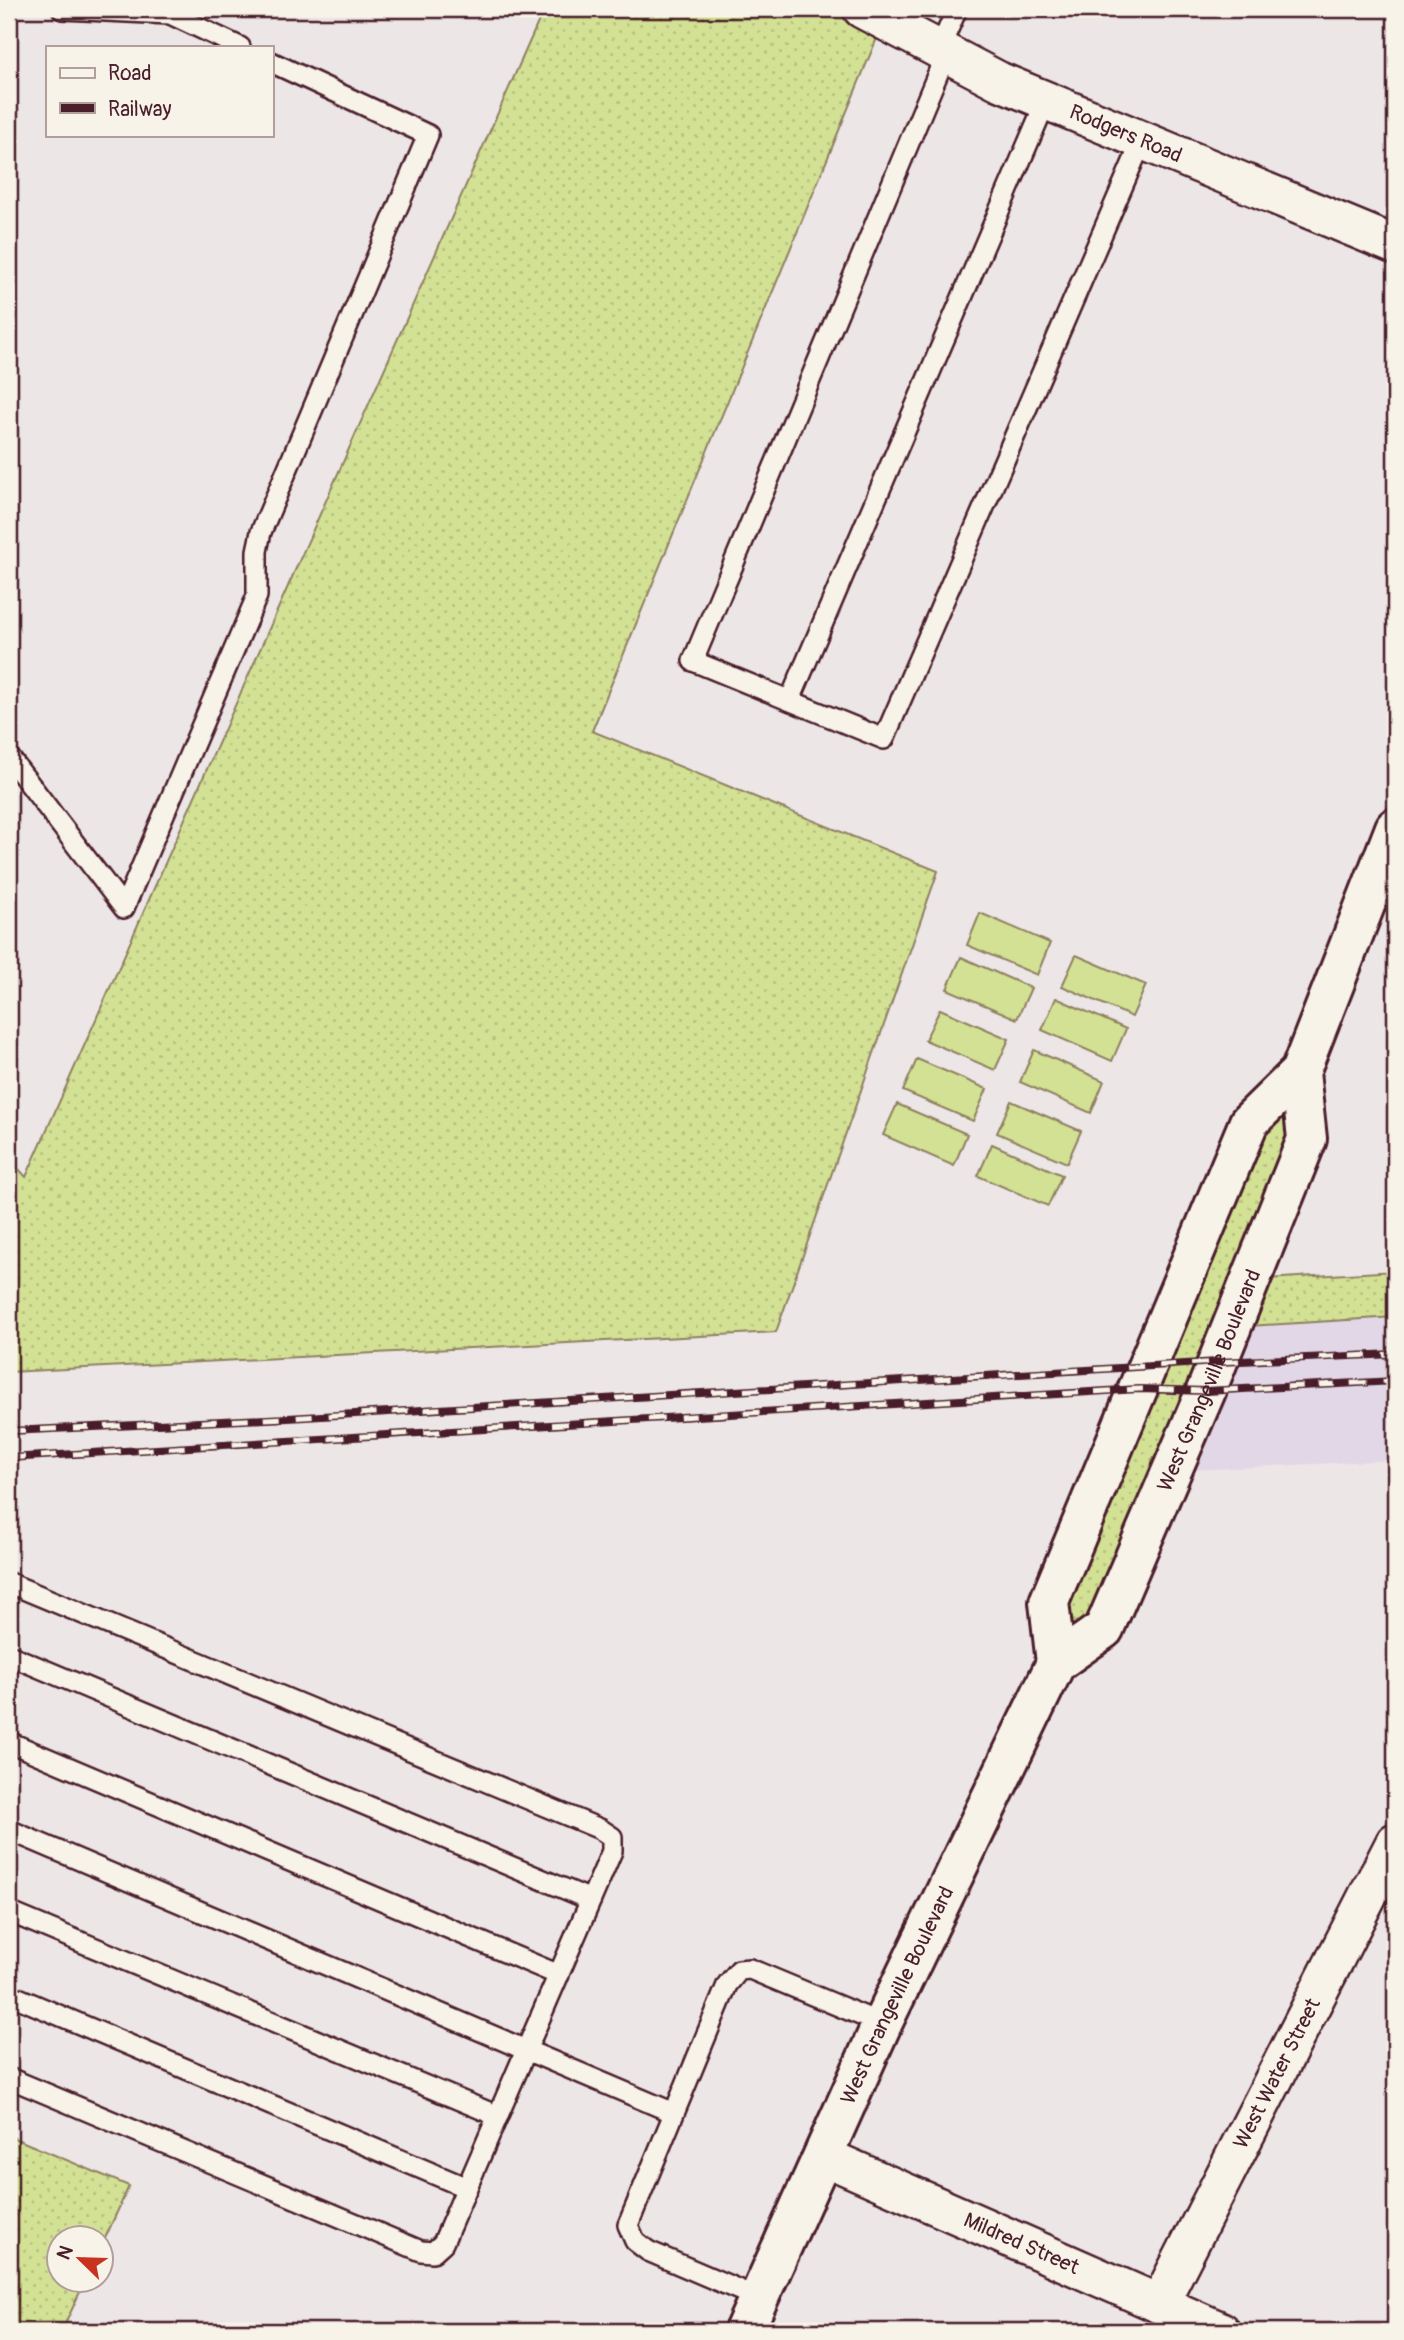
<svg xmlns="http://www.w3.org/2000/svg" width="1404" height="2340" font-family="Pangolin,sans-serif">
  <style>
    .built { fill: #e2d7e6 }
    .grass { fill: url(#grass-dots); stroke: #8e8060; stroke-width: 2 }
    .pitch { fill: #d3e194; stroke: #8e8060; stroke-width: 2 }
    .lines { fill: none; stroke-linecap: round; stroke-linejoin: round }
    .lane-casing { stroke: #4a1f2b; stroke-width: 24 }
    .street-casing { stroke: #4a1f2b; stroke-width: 42 }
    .secondary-casing { stroke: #4a1f2b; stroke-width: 44 }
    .lane { stroke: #f7f3e8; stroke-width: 19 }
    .street { stroke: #f7f3e8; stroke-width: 37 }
    .secondary { stroke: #f7f3e8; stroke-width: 38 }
    .rail-casing { stroke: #4a1f2b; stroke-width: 8 }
    .rail { stroke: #f7f3e8; stroke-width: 5; stroke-dasharray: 16; stroke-linecap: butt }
    .labels { text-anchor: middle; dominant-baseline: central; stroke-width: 5; stroke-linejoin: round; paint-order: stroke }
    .street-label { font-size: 21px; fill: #4a1f2b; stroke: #f7f3e8 }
  </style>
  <defs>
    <pattern id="grass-dots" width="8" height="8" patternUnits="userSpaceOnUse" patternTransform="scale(1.75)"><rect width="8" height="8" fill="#d3e194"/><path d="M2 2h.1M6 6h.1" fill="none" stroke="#b7c180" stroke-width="1.8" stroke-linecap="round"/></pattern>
  </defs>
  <rect width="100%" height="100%" fill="#ede6e7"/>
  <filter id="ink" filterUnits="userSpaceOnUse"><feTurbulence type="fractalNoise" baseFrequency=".0143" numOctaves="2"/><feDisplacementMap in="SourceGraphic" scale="14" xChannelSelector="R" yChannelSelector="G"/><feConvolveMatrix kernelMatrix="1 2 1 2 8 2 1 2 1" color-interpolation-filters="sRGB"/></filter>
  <g filter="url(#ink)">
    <path class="built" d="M1395,1317V1460L1172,1471L1232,1327Z"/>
    <path class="grass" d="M544,9H862L884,21L592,731L938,871L776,1332L9,1372V1158L26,1177Z
      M1300,1072L1307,1139L1252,1280L1395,1271V1317L1232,1327L1104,1629L1056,1663L1049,1602L1249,1122Z
      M9,2136L129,2186L102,2245V2238H60V2280L85,2281L62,2331H9Z"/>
    <path class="pitch" d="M980,913L1050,943L1037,975L967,945Z
      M1076,955L1146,985L1132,1017L1062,986Z
      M961,957L1031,988L1017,1019L947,989Z
      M1056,998L1126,1029L1112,1061L1042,1030Z
      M940,1009L1009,1039L995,1070L925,1040Z
      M1034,1050L1104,1081L1091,1113L1020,1082Z
      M917,1059L987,1089L973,1121L903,1091Z
      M1011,1101L1081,1131L1067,1163L997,1133Z
      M897,1104L967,1134L954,1166L883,1135Z
      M992,1144L1062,1175L1048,1206L978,1176Z"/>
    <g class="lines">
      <g class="lane-casing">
        <path id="lane" d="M62,9L170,14L240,47
          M939,50L957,9
          M946,54L693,661L884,739L1142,141
          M790,700L1046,101
          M9,757L124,908L257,596V551L261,532L428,135L271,62
          M9,1583L600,1829L612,1837V1851L443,2243L433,2252L421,2251L9,2078
          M9,1655L591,1900
          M9,1742L559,1975
          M9,1830L674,2113
          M9,1912L498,2116
          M9,1994L467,2188
          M758,2298L648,2251L635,2241L628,2225L727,1985L739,1970L750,1969L882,2024"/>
      </g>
      <g class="street-casing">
        <g id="street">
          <path id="s1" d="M862,9L999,81L1395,245"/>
          <path id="s2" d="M823,2156L1221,2331"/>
          <path id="s3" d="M1159,2304L1395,1842"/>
        </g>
      </g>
      <g class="secondary-casing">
        <g id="secondary">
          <path d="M1056,1663L1049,1602L1249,1122L1300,1072L1395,828"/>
          <path id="s4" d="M744,2331L882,2024L1056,1663L1104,1629L1206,1391L1307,1139L1300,1072"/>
        </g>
      </g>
      <use href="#lane" class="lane"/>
      <use href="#street" class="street"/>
      <use href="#secondary" class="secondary"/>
      <g class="rail-casing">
        <path id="rail" d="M9,1431L288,1418L1218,1362L1395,1354
          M9,1458L1139,1389L1206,1391L1395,1381"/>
      </g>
      <use href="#rail" class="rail"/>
    </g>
  </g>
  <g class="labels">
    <g class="street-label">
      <text stroke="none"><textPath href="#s1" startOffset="292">Rodgers Road</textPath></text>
      <text stroke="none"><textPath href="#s4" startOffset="1066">West Grangeville Boulevard</textPath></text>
      <text stroke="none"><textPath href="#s4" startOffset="369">West Grangeville Boulevard</textPath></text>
      <text stroke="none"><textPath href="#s3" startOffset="259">West Water Street</textPath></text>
      <text stroke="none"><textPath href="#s2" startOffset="217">Mildred Street</textPath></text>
    </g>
  </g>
  <rect width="1404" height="2340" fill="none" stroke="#f7f3e8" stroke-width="35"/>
  <rect x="18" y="18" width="1369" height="2305" fill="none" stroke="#4a1f2b" stroke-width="2.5" filter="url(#ink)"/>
  <rect x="46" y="46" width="228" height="91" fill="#f7f3e8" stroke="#b29e9c" stroke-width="2"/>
  <rect x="60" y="68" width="35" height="10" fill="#f7f3e8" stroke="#b29e9c" stroke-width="2"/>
  <text x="108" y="80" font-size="21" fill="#4a1f2b">Road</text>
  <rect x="60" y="103" width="35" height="10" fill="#4a1f2b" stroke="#b29e9c" stroke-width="2"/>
  <text x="108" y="116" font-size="21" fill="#4a1f2b">Railway</text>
  <g transform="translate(80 2259) rotate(293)"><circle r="33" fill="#f7f3e8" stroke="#b29e9c" stroke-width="2"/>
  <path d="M0-5L12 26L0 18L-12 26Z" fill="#c8321e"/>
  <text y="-10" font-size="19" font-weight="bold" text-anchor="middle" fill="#4a1f2b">N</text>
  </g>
</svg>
